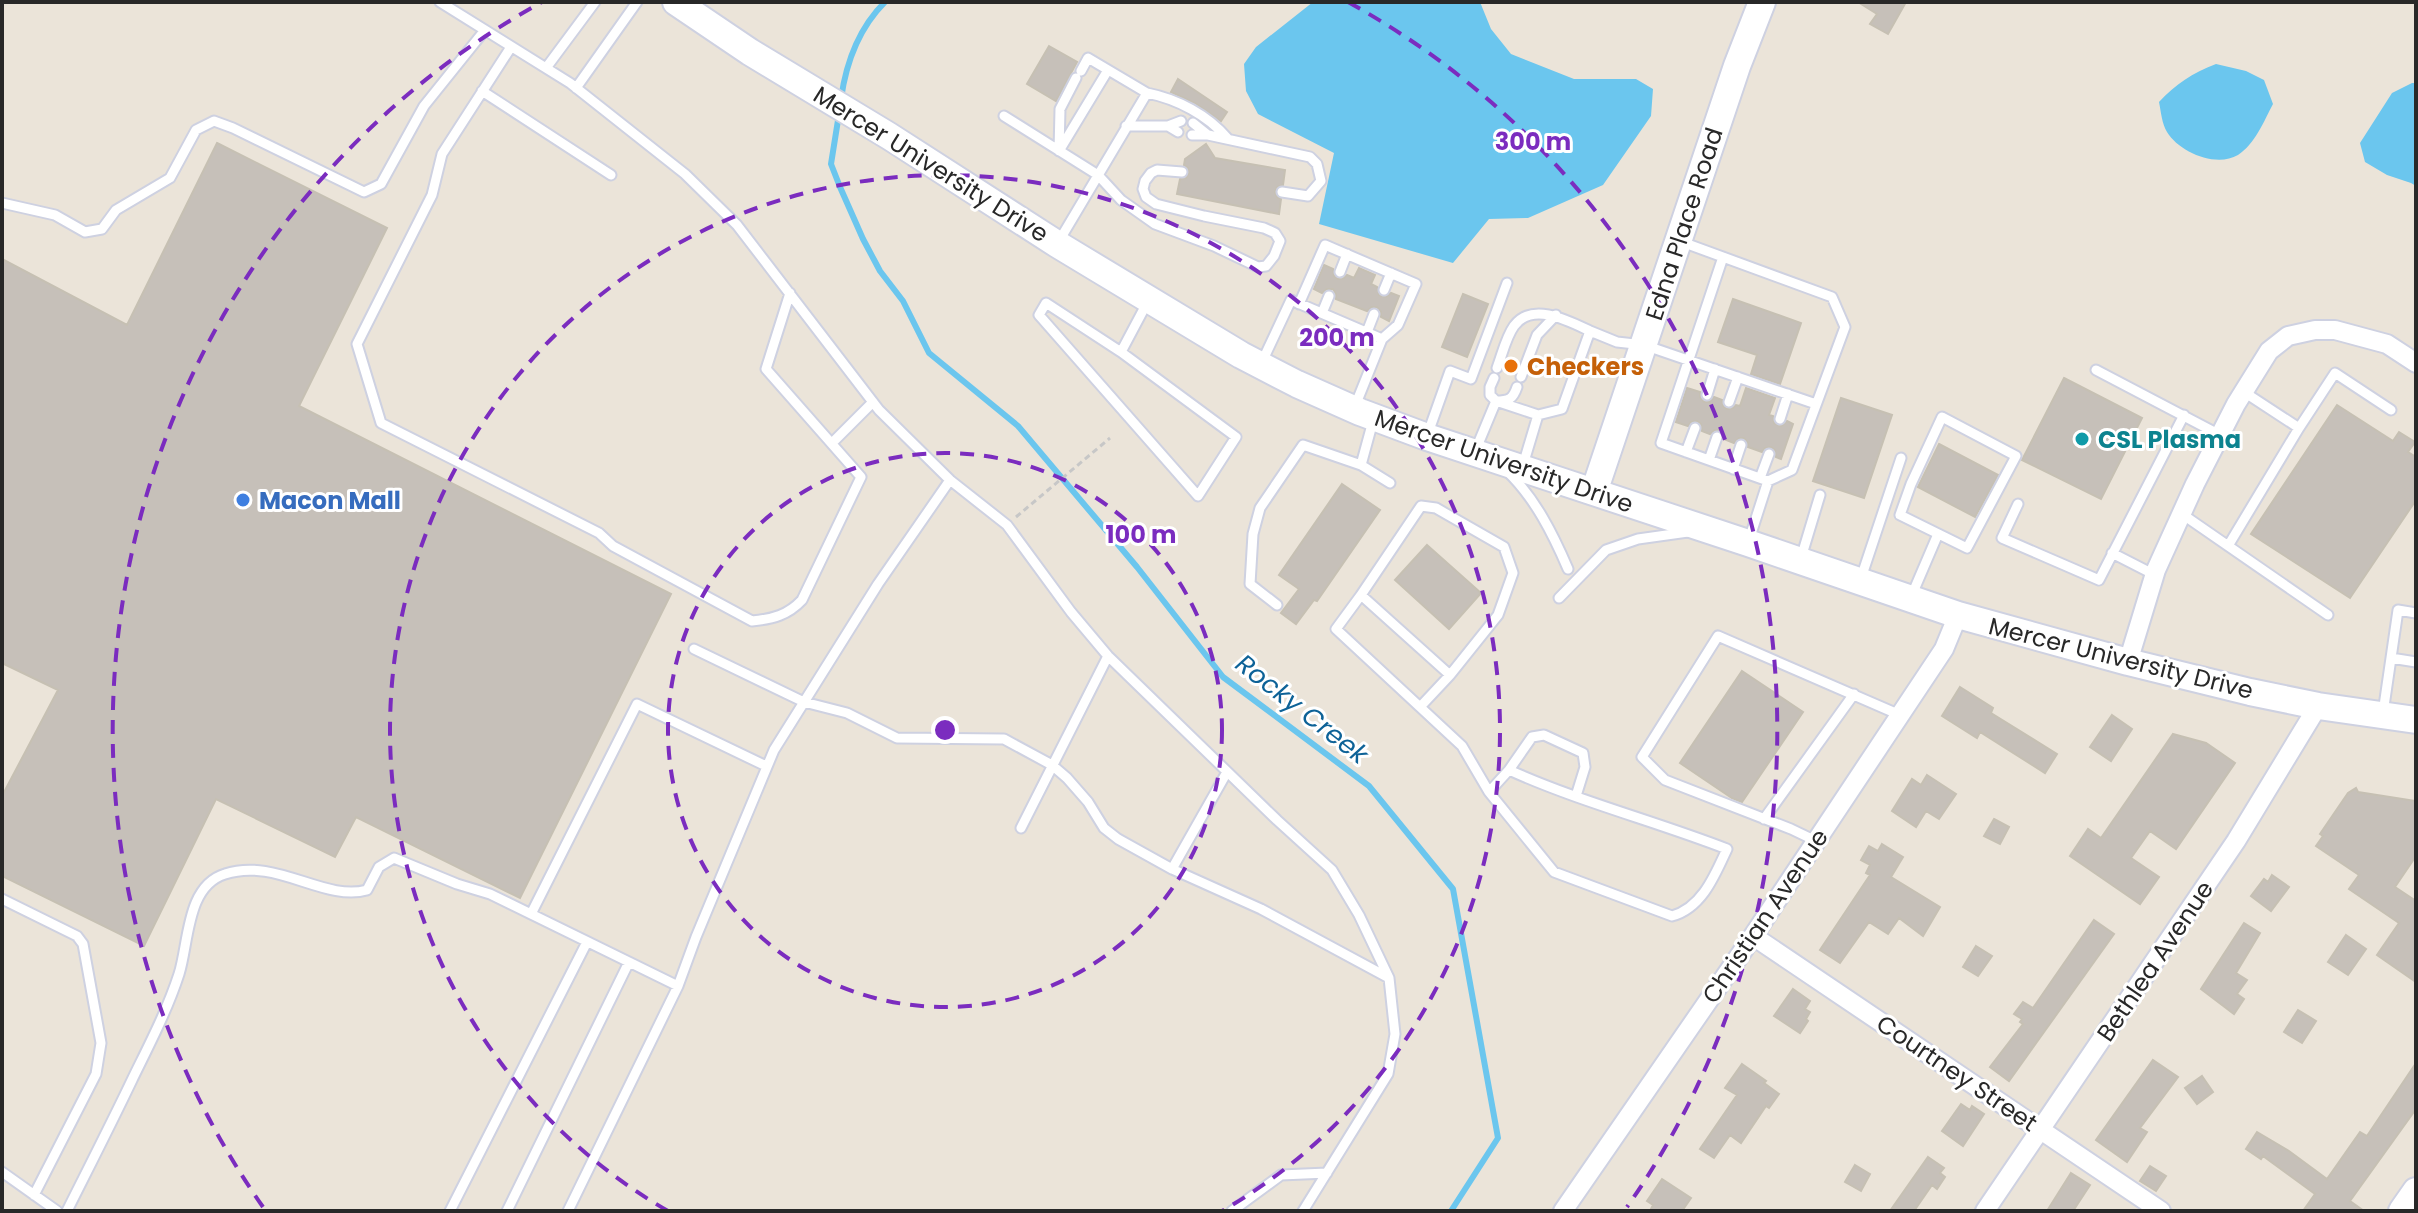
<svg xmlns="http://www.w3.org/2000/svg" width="2418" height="1213" font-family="Poppins,sans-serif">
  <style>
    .water { fill: #6bc6ee }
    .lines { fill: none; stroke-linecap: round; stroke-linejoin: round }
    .stream { stroke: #6bc6ee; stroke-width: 6 }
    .building { fill: #c6c0b9; stroke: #c6c0b3; stroke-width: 2 }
    .lane-casing { stroke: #ced1e1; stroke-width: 13 }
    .street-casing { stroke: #ced1e1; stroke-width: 22 }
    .secondary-casing { stroke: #ced1e1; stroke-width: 30 }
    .path { stroke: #c7c7c7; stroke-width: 3; stroke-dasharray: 6 4; stroke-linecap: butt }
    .lane { stroke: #fff; stroke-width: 9 }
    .street { stroke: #fff; stroke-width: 18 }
    .secondary { stroke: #fff; stroke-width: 26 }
    .ring { fill: none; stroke: #7b2cbf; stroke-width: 4; stroke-dasharray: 14 10 }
    .food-dot { fill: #e8710a; stroke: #fff; stroke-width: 3 }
    .culture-dot { fill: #0f9aa8; stroke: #fff; stroke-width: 3 }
    .shop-dot { fill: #3f7fe0; stroke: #fff; stroke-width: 3 }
    .labels { text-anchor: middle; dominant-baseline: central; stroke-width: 6; stroke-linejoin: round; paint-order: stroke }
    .street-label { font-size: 24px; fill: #282828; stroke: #fff }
    .food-label { font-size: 24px; font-weight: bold; fill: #c56008; stroke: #fff; text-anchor: start }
    .culture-label { font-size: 24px; font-weight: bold; fill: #0d838f; stroke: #fff; text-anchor: start }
    .shop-label { font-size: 24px; font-weight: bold; fill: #366cbe; stroke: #fff; text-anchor: start }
    .water-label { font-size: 26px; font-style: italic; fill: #0d6297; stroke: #fff }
    .centre { fill: #7b2cbf; stroke: #fff; stroke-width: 4 }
    .ring-label { font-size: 24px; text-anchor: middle; font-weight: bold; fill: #7b2cbf; stroke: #fff; stroke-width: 6; stroke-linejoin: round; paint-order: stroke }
  </style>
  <rect width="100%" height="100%" fill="#ebe4d9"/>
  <path class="water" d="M1313,2H1480L1491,29L1511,54L1574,79H1636L1653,89L1651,116L1603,185L1528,218L1489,219L1453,263L1319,224L1334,153L1258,114L1246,91L1244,64L1256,47Z
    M2216,64L2246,71L2264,80L2273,104C2264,121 2255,144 2238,155C2216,168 2179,152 2167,132C2162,124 2161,112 2159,102C2176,84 2192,73 2216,64Z
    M2412,83H2416V186L2411,183L2387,175L2365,162L2360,143L2392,93Z"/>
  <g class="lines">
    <path class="stream" d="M841,99C846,63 859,28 885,2
      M839,114L831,164L840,187L863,239L880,271L903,301L929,353L1018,426L1137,567L1223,677L1369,786L1453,889L1498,1138L1451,1211"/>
  </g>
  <path class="building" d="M1858,2H1906L1888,34L1870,24L1877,14Z
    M1049,46L1077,62L1056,101L1027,84Z
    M1178,79L1227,112L1221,121L1195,103L1171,92Z
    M217,143L387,228L299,406L671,594L520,898L356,817L335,857L216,799L144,946L2,876V796L58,690L2,663V259L127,325Z
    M1206,144L1215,158L1285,170L1283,185L1277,187L1275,192L1277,197L1281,199L1279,214L1177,194L1180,179L1186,178L1189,173L1188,168L1184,165L1185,159Z
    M1324,265L1333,269L1334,276L1338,279L1344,278L1347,275L1354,278L1359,268L1375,275L1371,284L1377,287L1379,295L1386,297L1391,293L1399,296L1389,321L1381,317V312L1377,307H1372L1367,311L1336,299V294L1333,289H1327L1322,293L1314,289Z
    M1463,294L1488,304L1467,357L1442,347Z
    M1733,299L1801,323L1780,384L1751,374L1757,355L1718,342Z
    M2064,378L2142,418L2101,499L2022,460Z
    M1687,388L1700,392V397L1704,402H1709L1714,397L1722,400L1723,406L1727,409L1733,408L1736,405L1740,406L1746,388L1775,398L1769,415L1773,416L1774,423L1781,426L1787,421L1793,424L1781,459L1776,457L1775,450L1771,447L1765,448L1762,452L1748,447V443L1744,438H1739L1734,443L1724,439V435L1720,430H1715L1710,434L1702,431L1701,424L1697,421L1691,422L1688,426L1676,422Z
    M1841,398L1892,415L1864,498L1813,481Z
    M2337,405L2393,441L2399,432L2415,442L2408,452L2416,457V500L2350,598L2251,534Z
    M1939,444L1998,475L1975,517L1918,487Z
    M1342,484L1380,510L1317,601L1314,600L1296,624L1281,613L1299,589L1279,575Z
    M1427,545L1481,593L1449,629L1395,580Z
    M1742,671L1803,712L1742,802L1732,798L1680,763Z
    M1960,687L1993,708L1991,713L2057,754L2045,773L1980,732L1977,738L1942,716Z
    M2112,715L2132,729L2111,761L2090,747Z
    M2173,734L2206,743L2235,763L2176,849L2150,831L2131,858L2159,877L2140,904L2070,856L2088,829L2101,838Z
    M1927,775L1956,794L1939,819L1926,811L1916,827L1892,811L1912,779L1921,785Z
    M2356,788L2358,792L2416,801V856L2395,887L2416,901V982L2377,955L2399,923L2349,889L2359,875L2316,846L2323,836L2320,834L2348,793Z
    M1994,819L2009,827L2000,844L1984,836Z
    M1882,844L1903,857L1891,877L1940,907L1923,936L1899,918L1888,934L1869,922L1840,963L1820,950L1870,875L1866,873L1870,865L1861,860L1869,846L1878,851Z
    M2272,875L2289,887L2271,911L2251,896L2264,879L2268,882Z
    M2094,920L2114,934L2009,1081L1990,1067L2023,1024L2020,1022L2022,1019L2014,1014L2023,1002L2033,1008Z
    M2244,923L2260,933L2236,973L2247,980L2237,994L2244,999L2234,1014L2201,989Z
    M2346,935L2366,949L2348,975L2328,962Z
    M1976,946L1992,956L1978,976L1963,967Z
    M1793,989L1810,1001L1805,1009L1810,1012L1806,1019L1808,1021L1800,1033L1774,1016Z
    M2298,1010L2316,1021L2302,1043L2284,1032Z
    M2153,1060L2178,1077L2140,1128L2147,1132L2127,1162L2096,1140Z
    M2416,1063V1109L2350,1201L2364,1211H2303L2315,1194L2263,1156L2261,1159L2246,1149L2257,1132L2289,1151L2327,1179L2360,1132L2367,1136Z
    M1742,1064L1766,1081L1764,1083L1779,1094L1769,1108L1766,1106L1741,1143L1730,1135L1714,1158L1700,1149L1737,1095L1725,1088Z
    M2202,1076L2213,1092L2197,1104L2185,1088Z
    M1961,1104L1970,1110L1972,1106L1984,1114L1963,1146L1942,1131Z
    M1928,1157L1944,1168L1940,1173L1945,1177L1937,1189L1932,1185L1914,1211H1890Z
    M1855,1165L1870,1174L1861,1191L1845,1182Z
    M2150,1166L2166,1176L2156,1191L2140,1181Z
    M2071,1173L2090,1185L2073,1211H2047Z
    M1662,1179L1691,1198L1682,1211H1650L1653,1205L1647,1201Z"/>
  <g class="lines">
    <g class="lane-casing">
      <path id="lane" d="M440,2L570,83L685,174L737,225L879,410L950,480L1007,525L1071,612L1108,656L1277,820L1332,870L1359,915L1389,978L1395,1034L1388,1074L1303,1211
        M511,47L442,154L432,195L357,344L381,423L599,533L613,546L752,621C773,619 788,615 802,600L861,477L766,369L790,293
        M546,68L595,2
        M576,88L637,2
        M482,91L611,175
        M1147,93C1177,99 1208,115 1228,139
        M1004,116L1098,175L1121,200L1155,224L1214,246L1258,267L1266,266L1274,256L1280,241L1275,233L1264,228L1204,216L1156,204L1146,197L1143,189L1145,181L1151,173L1157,170L1182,172
        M1193,123L1208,135
        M1126,126H1168L1181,121
        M1168,126L1178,132
        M1192,135H1208L1310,157L1317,164L1321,181L1308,196L1282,192
        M1059,151L1108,70
        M1059,151L1060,109L1076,78
        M2,203L55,215L85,232L102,229L116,210L170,178L196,130L214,121L233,128L364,192L381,184L424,106L485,30
        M1059,241L1147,93L1088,58L1081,71
        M1682,242L1832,297L1845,327L1792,470L1768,481L1749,540
        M1723,257L1661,443L1768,481
        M1340,272L1347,254
        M1384,290L1391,273
        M1299,304L1325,245L1416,284L1398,325L1382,339
        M1322,313L1329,296
        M1367,332L1374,314
        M1121,352L1236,437L1198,496L1039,315L1046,303L1121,352L1147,303
        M1261,364L1291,300L1382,339L1355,406
        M1497,368C1502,355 1506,337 1514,326C1532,301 1569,321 1590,331
        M2096,370L2220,435
        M1521,377L1537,335L1556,315
        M1494,378L1490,387V395L1496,401L1538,415L1562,409L1590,331L1617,342L1644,345L1816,404
        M1707,395L1715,369
        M1729,402L1738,377
        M1942,417L2016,456L1967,548L1900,515L1911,484Z
        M1780,419L1788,394
        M1373,421L1361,465L1390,483
        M2299,428L2335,373L2391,410
        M1428,433L1450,371L1471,379L1507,283
        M832,443L873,402
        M1476,449L1496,401C1509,401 1513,399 1517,387
        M1686,452L1695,428
        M1709,460L1717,437
        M1523,465L1538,415
        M1733,469L1741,445
        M1507,471C1535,498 1553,534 1568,569
        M1760,478L1769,454
        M2018,504L2002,538L2099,580L2184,415
        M2182,514L2328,615
        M2228,546L2299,428L2244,392
        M2112,553L2155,575
        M1801,558L1820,495
        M1861,578L1901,458
        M1361,595L1421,506L1436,508L1504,547L1513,573L1498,615L1450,675L1361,595L1336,629L1462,746L1489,792
        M1911,597L1938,534
        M1559,598L1606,550L1638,539L1688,532
        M1277,605L1250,584L1253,534L1260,508L1303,445L1361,465
        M694,649L804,702L847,713L897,738L1004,739L1052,765L1067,778L1088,802L1104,828L1118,839L1172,869L1261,909L1389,978
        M2391,658L2398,610L2416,613
        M1420,707L1450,675
        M2383,713L2391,658L2416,662
        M1509,770C1580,802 1655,821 1727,849C1715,875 1702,908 1672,916L1554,872L1489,792L1509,770L1532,737L1544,735L1583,753L1585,767L1576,796
        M1764,819L1854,694
        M1021,828L1108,656
        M1816,841L1791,829L1665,780L1642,757L1718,636L1900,715
        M1172,869L1227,772
        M2,899L77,936L83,944L101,1043L96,1074L34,1195
        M531,914L637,704L766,766
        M2,1172L57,1211
        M67,1211C89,1167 111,1124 132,1080C149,1045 167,1011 179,974C189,943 186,886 225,874C276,857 324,902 367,890L379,867L394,858L457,884L490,894L678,986
        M450,1211L587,942
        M507,1211L629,962
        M568,1211L678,986L696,937L774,750L878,584L950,480
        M1232,1211L1281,1175L1327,1173"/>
    </g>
    <g class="street-casing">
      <path id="street" d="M2128,662L2156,570L2195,484L2236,404L2269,351L2288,336L2315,330H2335L2387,344L2416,363
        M1753,936L2161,1211
        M1563,1211L1753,936L1944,649L1958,615
        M1985,1211L2236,841L2318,706"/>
    </g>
    <g class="secondary-casing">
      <path id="secondary" d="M676,2L750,52L889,136L1057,244L1241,355L1297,384L1360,412L1427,437L1748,543L1958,615L2128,662L2250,692L2318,706L2416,720
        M1594,492L1737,66L1762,2
        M2402,1211L2416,1191"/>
    </g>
    <path class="path" d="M1016,517L1110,438"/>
    <use href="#lane" class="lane"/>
    <use href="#street" class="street"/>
    <use href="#secondary" class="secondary"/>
  </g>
  <g class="ring">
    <circle cx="945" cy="730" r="277"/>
    <path d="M668 1211A555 555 0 1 1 1222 1211"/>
    <path d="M263 1207A832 832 0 0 1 542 2M1348 2A832 832 0 0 1 1627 1207"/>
  </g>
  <circle class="food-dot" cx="1511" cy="366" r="8"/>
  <circle class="culture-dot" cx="2082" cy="439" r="8"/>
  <circle class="shop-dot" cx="243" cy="500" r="8"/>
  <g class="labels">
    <g class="street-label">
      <text transform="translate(931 164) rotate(32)">Mercer University Drive</text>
      <text transform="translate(1684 224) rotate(-72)">Edna Place Road</text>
      <text transform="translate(1504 461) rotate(19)">Mercer University Drive</text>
      <text transform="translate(2121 658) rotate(14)">Mercer University Drive</text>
      <text transform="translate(1765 916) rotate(-56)">Christian Avenue</text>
      <text transform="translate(2155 961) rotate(-56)">Bethlea Avenue</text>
      <text transform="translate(1957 1073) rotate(34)">Courtney Street</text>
    </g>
    <g class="food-label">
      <text x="1527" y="366">Checkers</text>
    </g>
    <g class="culture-label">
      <text x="2098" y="439">CSL Plasma</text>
    </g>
    <g class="shop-label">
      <text x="259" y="500">Macon Mall</text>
    </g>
    <g class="water-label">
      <text transform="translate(1302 709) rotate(38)">Rocky Creek</text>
    </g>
  </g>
  <circle cx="945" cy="730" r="12" class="centre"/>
  <g class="ring-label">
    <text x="1533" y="150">300 m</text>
    <text x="1337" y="346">200 m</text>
    <text x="1141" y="543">100 m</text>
  </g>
  <rect width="2418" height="1213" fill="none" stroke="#282828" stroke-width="8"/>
</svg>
